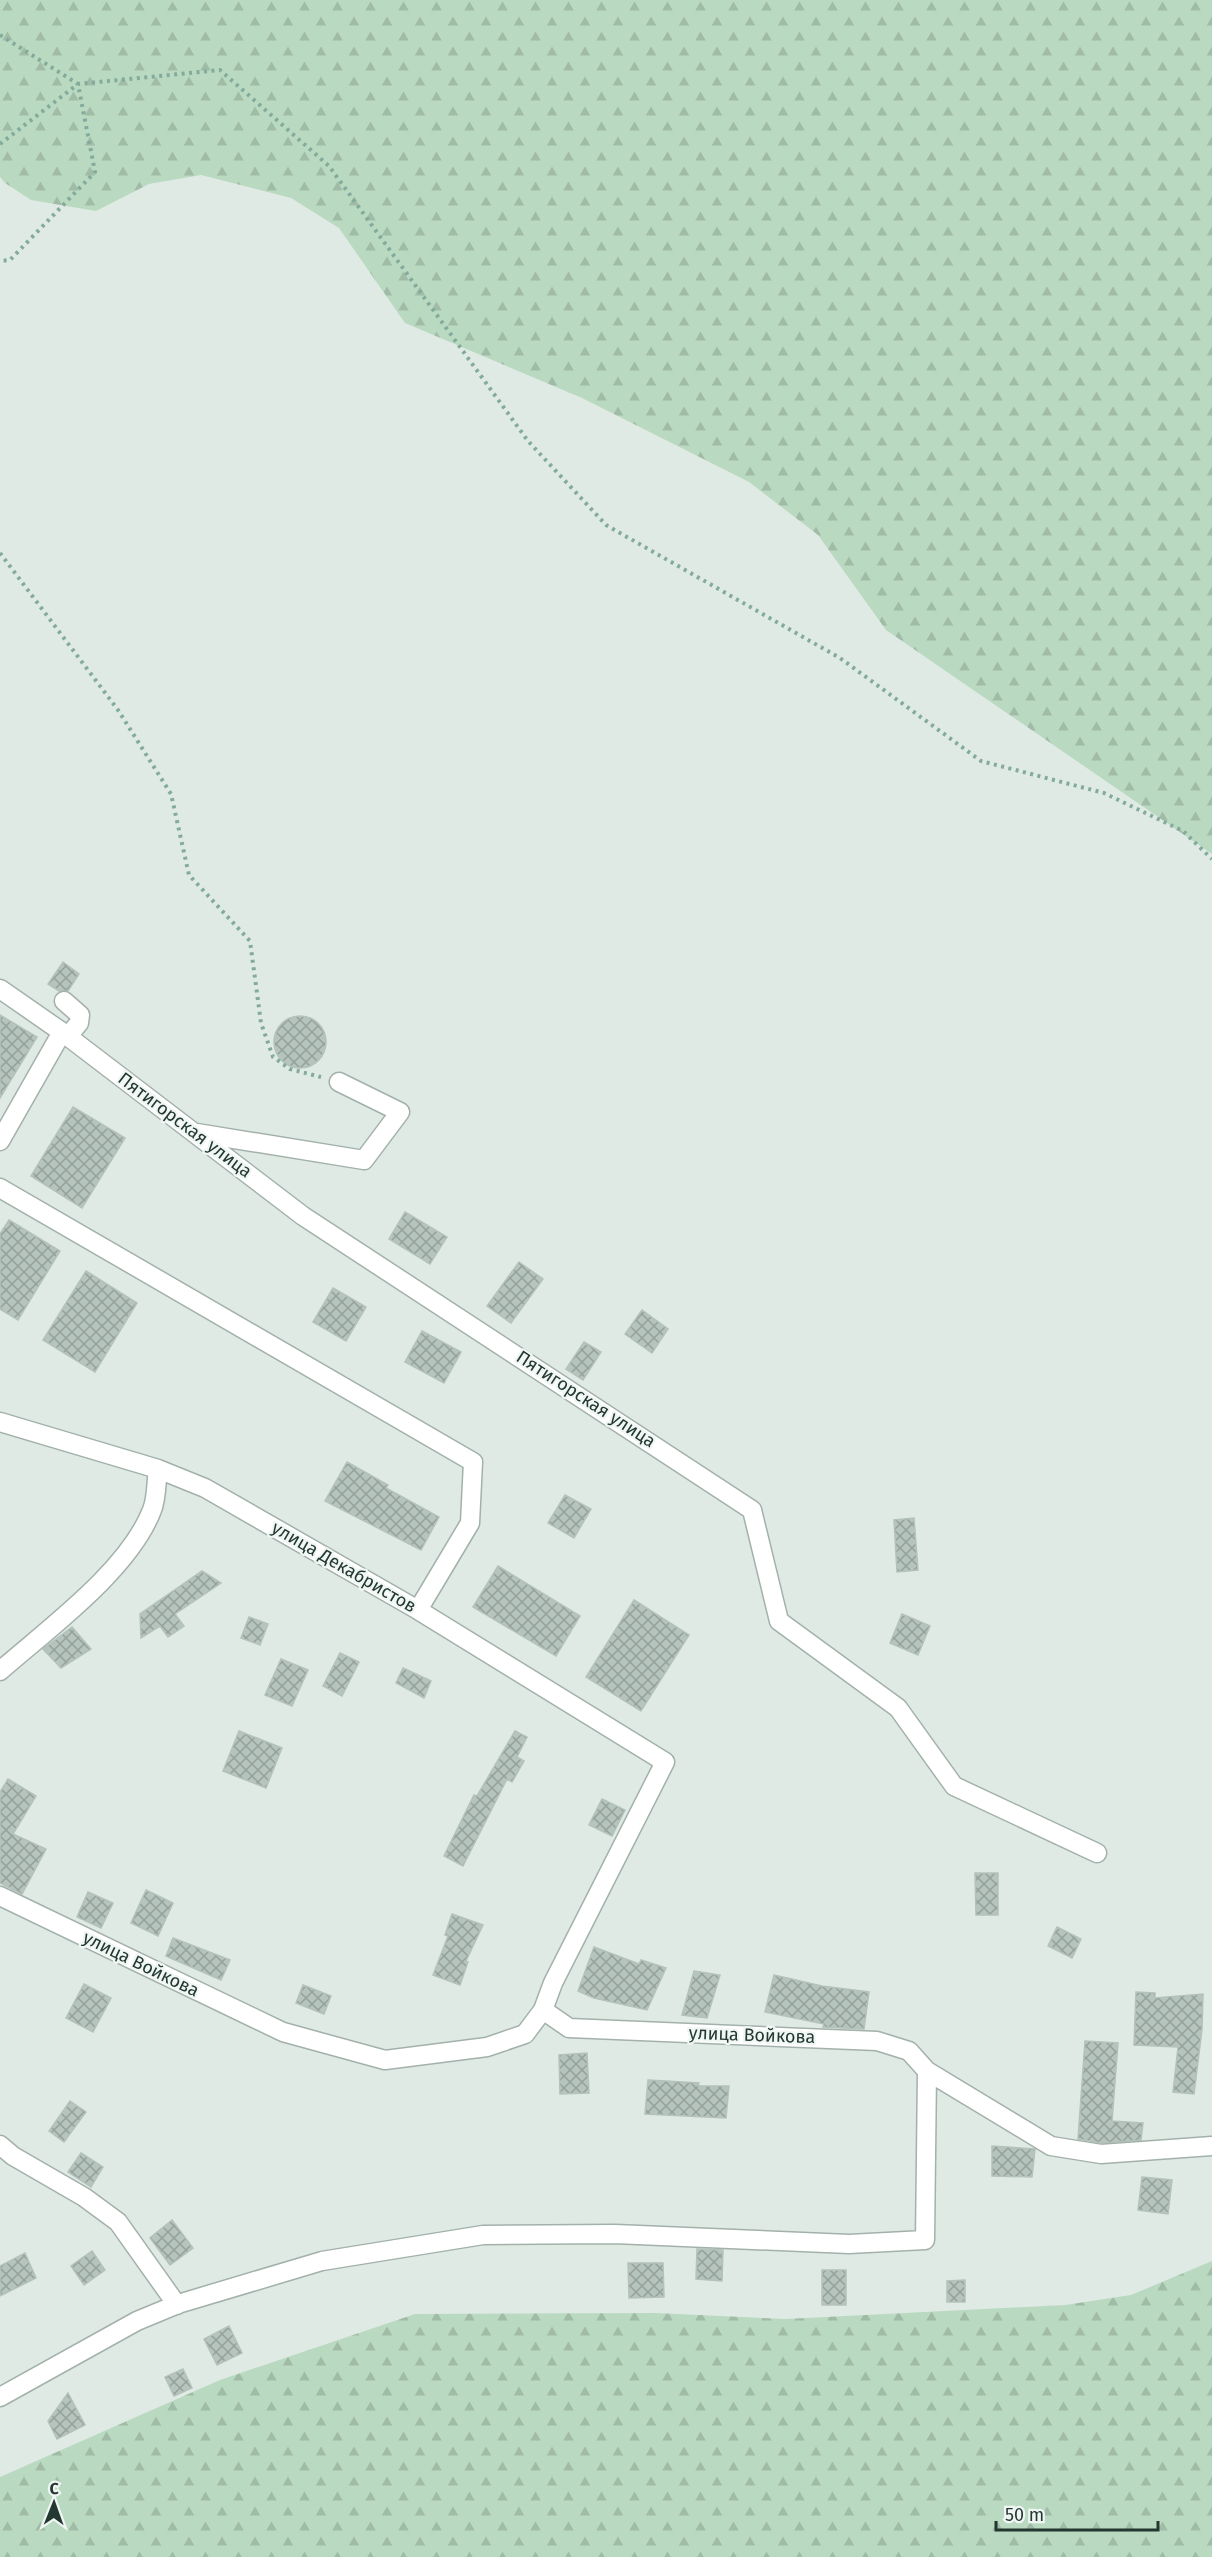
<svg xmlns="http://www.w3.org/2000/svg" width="1212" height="2557" font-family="'Fira Sans',sans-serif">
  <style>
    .forest { fill: url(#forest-firs) }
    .building { fill: url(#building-cross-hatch); stroke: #b3c2bb; stroke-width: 1.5 }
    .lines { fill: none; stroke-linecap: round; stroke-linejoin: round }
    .minor-casing { stroke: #a3b1ab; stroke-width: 21 }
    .path { stroke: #83ab9c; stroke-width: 4; stroke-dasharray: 3 4.5; stroke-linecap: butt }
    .minor { stroke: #fff; stroke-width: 18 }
    .labels { text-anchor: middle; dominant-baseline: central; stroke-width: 4.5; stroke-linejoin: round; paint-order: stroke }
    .street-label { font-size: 18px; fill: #223831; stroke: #f0f6f3 }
  </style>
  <defs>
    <pattern id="forest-firs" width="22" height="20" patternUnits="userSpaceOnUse" patternTransform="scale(1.5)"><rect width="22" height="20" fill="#bad9c1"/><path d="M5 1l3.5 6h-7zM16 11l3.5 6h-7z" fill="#a0bba6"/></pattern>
    <pattern id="building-cross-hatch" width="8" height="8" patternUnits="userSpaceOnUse" patternTransform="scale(1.5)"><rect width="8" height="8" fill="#b6c4be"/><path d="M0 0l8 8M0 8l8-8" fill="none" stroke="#94a09b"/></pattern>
  </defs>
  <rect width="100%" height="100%" fill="#e0eae5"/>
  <path class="forest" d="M0,0H1212V854L886,630L818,535L749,482L582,398L405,323L339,228L291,198L201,175L149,184L96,211L31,200L5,183L0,177Z
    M1212,2261V2557H0V2477L220,2380L415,2314L656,2313L786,2319L1065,2305L1131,2295Z"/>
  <path class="building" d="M63,962L79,974L68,991H59L48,984Z
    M0,1015L37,1037L0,1098Z
    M274 1042a26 26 0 1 1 52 0a26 26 0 1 1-52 0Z
    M73,1107L125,1138L82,1208L31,1176Z
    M405,1212L447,1237L430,1264L389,1239Z
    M9,1220L60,1251L18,1320L0,1309V1234Z
    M519,1262L543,1279L511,1323L487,1306Z
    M86,1271L137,1303L95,1372L43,1340Z
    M333,1288L366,1307L346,1341L313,1322Z
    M642,1310L668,1329L652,1353L625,1334Z
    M422,1331L461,1352L444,1383L405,1362Z
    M584,1342L601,1352L583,1380L566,1369Z
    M347,1462L388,1485L386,1488L439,1517L421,1550L325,1501Z
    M565,1495L591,1509L574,1538L548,1523Z
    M914,1518L918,1570L897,1572L894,1520Z
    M498,1566L580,1616L556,1656L473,1607Z
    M202,1571L221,1583L175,1614L184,1626L168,1637L160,1626L141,1638L140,1614Z
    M634,1600L689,1635L641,1711L586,1677Z
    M902,1614L930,1626L918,1655L890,1643Z
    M249,1617L268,1624L260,1645L241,1638Z
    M72,1627L91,1649L61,1668L43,1649Z
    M340,1653L359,1662L342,1696L323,1686Z
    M281,1659L308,1670L292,1706L265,1695Z
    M403,1668L431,1681L424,1698L396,1683Z
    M239,1731L282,1748L266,1788L223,1771Z
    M515,1731L527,1737L517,1757L524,1761L512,1782L507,1779L463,1866L444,1856L474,1795L477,1796Z
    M8,1779L36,1796L13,1834L46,1849L22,1894L0,1883V1792Z
    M602,1799L625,1810L612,1836L589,1825Z
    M975,1873H998V1915H976Z
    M146,1890L173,1903L158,1936L131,1923Z
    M88,1892L113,1903L101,1928L77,1917Z
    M452,1914L483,1925L466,1961L468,1962L460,1985L433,1975L448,1936L445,1935Z
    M1057,1927L1081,1939L1072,1958L1048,1946Z
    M173,1938L230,1960L221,1980L166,1956Z
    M594,1947L639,1964L641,1960L666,1968L647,2010L594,1998L578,1991Z
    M694,1971L720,1975L707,2018L682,2015Z
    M774,1975L822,1986L869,1992L864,2029L823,2027L824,2024L765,2012Z
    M84,1984L111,1998L93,2032L66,2018Z
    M303,1985L331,1996L324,2014L296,2003Z
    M1136,1992L1155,1993V1998L1203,1994L1202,2029L1194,2094L1173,2092L1178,2047L1134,2045Z
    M1085,2041L1118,2043L1112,2121L1143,2123L1141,2140L1101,2143L1078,2139Z
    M587,2053L589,2093L560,2094L559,2055Z
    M648,2080L699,2083L698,2086H729L726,2118L645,2114Z
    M70,2101L86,2112L64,2142L49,2131Z
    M992,2146L1035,2149L1032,2177L992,2176Z
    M81,2153L103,2167L91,2187L68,2172Z
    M1142,2177L1172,2180L1168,2214L1138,2210Z
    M172,2220L193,2248L170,2265L150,2238Z
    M697,2249L723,2250L722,2281L696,2279Z
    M92,2251L105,2270L84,2285L71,2266Z
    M25,2253L36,2278L0,2296V2266Z
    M628,2263H663L664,2297L629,2298Z
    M822,2270H846V2305H822Z
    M965,2280V2302H947V2281Z
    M229,2326L242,2353L217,2365L204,2339Z
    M183,2369L192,2388L174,2396L165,2377Z
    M68,2393L85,2425L57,2439L48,2421Z"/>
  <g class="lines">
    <g class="minor-casing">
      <path id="minor" d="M0,989L62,1032L303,1216L752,1510L779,1621L898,1708L954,1786L1097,1853
        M64,1001L80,1015L79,1023L68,1036
        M197,1133L364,1160L400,1112L339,1082
        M0,1141L62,1032
        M0,1188L473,1462L470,1523L418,1610
        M0,1422L158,1469L205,1488L418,1610L665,1762L553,1983L543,2010L569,2028L877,2041L909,2051L927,2071L1051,2146L1101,2154L1212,2146
        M0,1671C49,1628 129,1570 152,1510C157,1498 156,1482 158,1469
        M0,1896L283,2032L385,2060L487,2047L525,2034L543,2010
        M0,2145L13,2156L84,2197L118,2222L177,2305
        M0,2397L137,2321L178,2304L322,2261L483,2235L615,2234L849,2244L925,2240L927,2071"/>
    </g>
    <path class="path" d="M0,35L78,84L95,172L10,260L0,261
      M0,144L78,84L220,70L329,166L528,441L606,525L840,658L981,761L1104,793L1183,831L1212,859
      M0,553L118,710L171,794L189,875L250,941L261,1023L273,1057L290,1069L321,1077"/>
    <use href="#minor" class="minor"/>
  </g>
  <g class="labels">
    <g class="street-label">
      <text transform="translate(185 1125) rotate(37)">Пятигорская улица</text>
      <text transform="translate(586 1399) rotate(33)">Пятигорская улица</text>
      <text transform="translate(344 1567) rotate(30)">улица Декабристов</text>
      <text transform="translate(141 1964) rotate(26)">улица Войкова</text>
      <text transform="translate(752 2035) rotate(2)">улица Войкова</text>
    </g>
  </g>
  <g transform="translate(54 2503) rotate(1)" stroke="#f0f6f3" stroke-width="4.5" paint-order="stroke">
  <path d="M0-4.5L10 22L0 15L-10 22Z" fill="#223831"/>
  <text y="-9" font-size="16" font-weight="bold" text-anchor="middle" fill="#223831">С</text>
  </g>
  <path d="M996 2521v9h162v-9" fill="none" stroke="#223831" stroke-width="3"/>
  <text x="1005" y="2521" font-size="18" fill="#223831" stroke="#f0f6f3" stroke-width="4.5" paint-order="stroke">50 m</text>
</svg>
